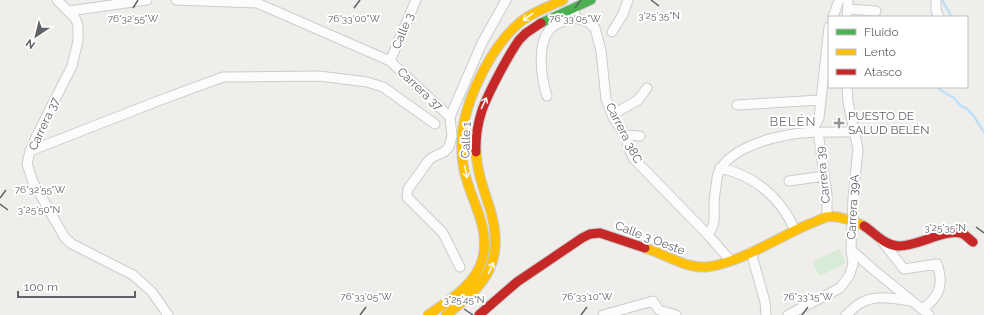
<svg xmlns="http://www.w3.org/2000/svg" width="984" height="315" font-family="Raleway,sans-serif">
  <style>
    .green { fill: #d8ebd6 }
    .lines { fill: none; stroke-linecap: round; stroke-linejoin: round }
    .stream { stroke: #bfe0f9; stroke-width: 2.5 }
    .street-casing { stroke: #cbcccc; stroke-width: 11 }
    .fast-casing { stroke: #cacacb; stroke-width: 11 }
    .slow-casing { stroke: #cacacb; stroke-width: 11 }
    .jam-casing { stroke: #cacacb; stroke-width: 11 }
    .street { stroke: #fdfcfc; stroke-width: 9 }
    .fast { stroke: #4caf50; stroke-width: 9 }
    .slow { stroke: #ffc107; stroke-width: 9 }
    .jam { stroke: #c62828; stroke-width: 9 }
    .oneway { stroke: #f6fbf6 }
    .ticks { fill: none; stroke: #5f6368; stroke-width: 1.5 }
    .poi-dot { fill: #919496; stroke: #fff; stroke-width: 1.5 }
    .labels { text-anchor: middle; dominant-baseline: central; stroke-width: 4; stroke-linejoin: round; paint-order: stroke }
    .street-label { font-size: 12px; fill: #5f6368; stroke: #fff }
    .poi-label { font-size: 12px; fill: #5f6368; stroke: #fff; text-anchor: start }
    .neighbourhood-label { font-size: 13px; letter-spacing: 1px; fill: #70757a; stroke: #fff }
    .ticks-label { font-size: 10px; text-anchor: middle; fill: #5f6368; stroke: #fff; stroke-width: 4; stroke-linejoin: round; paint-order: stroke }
  </style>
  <rect width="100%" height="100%" fill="#efeeea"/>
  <path class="green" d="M839,249L846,263L820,276L812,262Z"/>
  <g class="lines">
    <path class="stream" d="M942,0L952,17
      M939,87L940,90L954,98L961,106L966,108L973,115L984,132"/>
    <g class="street-casing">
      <path id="street" d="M57,0L75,18L78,25V41L72,66L37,135L30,151L27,164L33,182L65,238L72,244L133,275L152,292L168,315
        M176,0L257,3L390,61L450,117
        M936,0V10L939,17
        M573,8L576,18L588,22L595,28L601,51L606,99L614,119L625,135L630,151L634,159L708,235L730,260
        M848,9L876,11
        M69,11L147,0
        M833,17L839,0
        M847,17L848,0
        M612,32L623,14L628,0
        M390,61L416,0
        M547,96C541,77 535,38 555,25C562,21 569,19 576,18
        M737,105L820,100
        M612,115L638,100L647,88
        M818,132L827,194V217
        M807,133L814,127L819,118L829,27
        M625,135L640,136
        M30,151L158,101L223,77L319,76L367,82L383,87L435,124
        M720,168C756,176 780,197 795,230
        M789,181L824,176
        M708,235C716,223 714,219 714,206C714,197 716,187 717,178C722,153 761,140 783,136C806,131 831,132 854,132
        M882,241L904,269L937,264C944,284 940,297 922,309
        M851,250L874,270L929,315
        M751,252L765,302L766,315
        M460,267L443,233L407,197L408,189L429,160L433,157L444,152L449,147L452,136L450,117L482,43L506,0
        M603,315L653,301L659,310L676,315
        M788,315L840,288L849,276L853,264L851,250L853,198L858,149L848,102L847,87
        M846,315C851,311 855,306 861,303C875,294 896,299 911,301"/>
    </g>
    <g class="fast-casing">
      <path id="fast" d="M541,23L591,0"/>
    </g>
    <g class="slow-casing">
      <path id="slow" d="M645,248C665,254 684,268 706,267C738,264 779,237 809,224C815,222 821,219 826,217C837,215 854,221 864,226
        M428,315C449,301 477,284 483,257C490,226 470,199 464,170C461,156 461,141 463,127C469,93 492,47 518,24C530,13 548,7 563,0
        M446,315C486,285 506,261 490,209C484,190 477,172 476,152"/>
    </g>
    <g class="jam-casing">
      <path id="jam" d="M476,152C475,120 485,100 500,72C506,61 512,50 519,40L526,33L541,23
        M864,226C875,233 884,245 898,246C917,247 948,227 963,234C967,236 970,240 973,242
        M479,315L517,282L582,238L590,234L600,233L645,248"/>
    </g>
    <use href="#street" class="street"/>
    <use href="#fast" class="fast"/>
    <use href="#slow" class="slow"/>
    <use href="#jam" class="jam"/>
  </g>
  <defs><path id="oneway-shaft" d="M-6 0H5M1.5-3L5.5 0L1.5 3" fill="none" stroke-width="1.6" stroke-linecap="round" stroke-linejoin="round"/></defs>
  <g class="oneway">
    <use href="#oneway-shaft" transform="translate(528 17) rotate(144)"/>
    <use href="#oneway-shaft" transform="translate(484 103) rotate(-65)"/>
    <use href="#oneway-shaft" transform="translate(466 172) rotate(77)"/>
    <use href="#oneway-shaft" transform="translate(491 268) rotate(-65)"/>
  </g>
  <path class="ticks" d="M651,0L659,6M133,8L138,0M354,8L360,0M575,8L581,0M0,198L6,190M0,204L8,210M976,227L984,233M464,309L473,315M360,315L366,307M581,315L587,307M802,315L808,307"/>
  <path class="poi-dot" d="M837 117h4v4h4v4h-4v4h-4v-4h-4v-4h4z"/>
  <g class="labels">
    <g class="street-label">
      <text transform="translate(403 31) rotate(-67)">Calle 3</text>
      <text transform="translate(420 89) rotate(43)">Carrera 37</text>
      <text transform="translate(44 124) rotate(-65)">Carrera 37</text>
      <text transform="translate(624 133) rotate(63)">Carrera 38C</text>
      <text transform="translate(466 140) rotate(-88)">Calle 1</text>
      <text transform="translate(823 175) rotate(-96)">Carrera 39</text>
      <text transform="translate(853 207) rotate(-87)">Carrera 39A</text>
      <text transform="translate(650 238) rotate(21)">Calle 3 Oeste</text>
    </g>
    <g class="poi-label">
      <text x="848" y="116">PUESTO DE<tspan x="848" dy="14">SALUD BELÉN</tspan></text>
    </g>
    <g class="neighbourhood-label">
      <text x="793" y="121">BELÉN</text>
    </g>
  </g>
  <g class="ticks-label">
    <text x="659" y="19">3°25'35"N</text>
    <text x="133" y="22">76°32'55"W</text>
    <text x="354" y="22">76°33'00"W</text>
    <text x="575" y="22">76°33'05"W</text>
    <text x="40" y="193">76°32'55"W</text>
    <text x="39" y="213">3°25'50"N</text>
    <text x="945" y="231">3°25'35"N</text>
    <text x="366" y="300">76°33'05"W</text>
    <text x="587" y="300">76°33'10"W</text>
    <text x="808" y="300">76°33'15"W</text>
    <text x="464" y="303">3°25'45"N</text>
  </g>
  <rect x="828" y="16" width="140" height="72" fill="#ffffff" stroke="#bfc1c3"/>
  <rect x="836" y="29" width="20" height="6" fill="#4caf50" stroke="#bfc1c3"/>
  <text x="864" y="36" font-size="12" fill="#5f6368">Fluido</text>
  <rect x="836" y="49" width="20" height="6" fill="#ffc107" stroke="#bfc1c3"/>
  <text x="864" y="56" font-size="12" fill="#5f6368">Lento</text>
  <rect x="836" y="69" width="20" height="6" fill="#c62828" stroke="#bfc1c3"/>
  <text x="864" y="76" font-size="12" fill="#5f6368">Atasco</text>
  <g transform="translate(36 36) rotate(215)" stroke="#ffffff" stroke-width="3" paint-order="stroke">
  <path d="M0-3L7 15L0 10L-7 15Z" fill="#5f6368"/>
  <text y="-6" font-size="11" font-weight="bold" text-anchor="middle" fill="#5f6368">N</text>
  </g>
  <path d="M18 291v6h117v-6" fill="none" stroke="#5f6368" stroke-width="2"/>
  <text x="24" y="291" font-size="12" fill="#5f6368" stroke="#ffffff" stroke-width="3" paint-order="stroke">100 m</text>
</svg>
